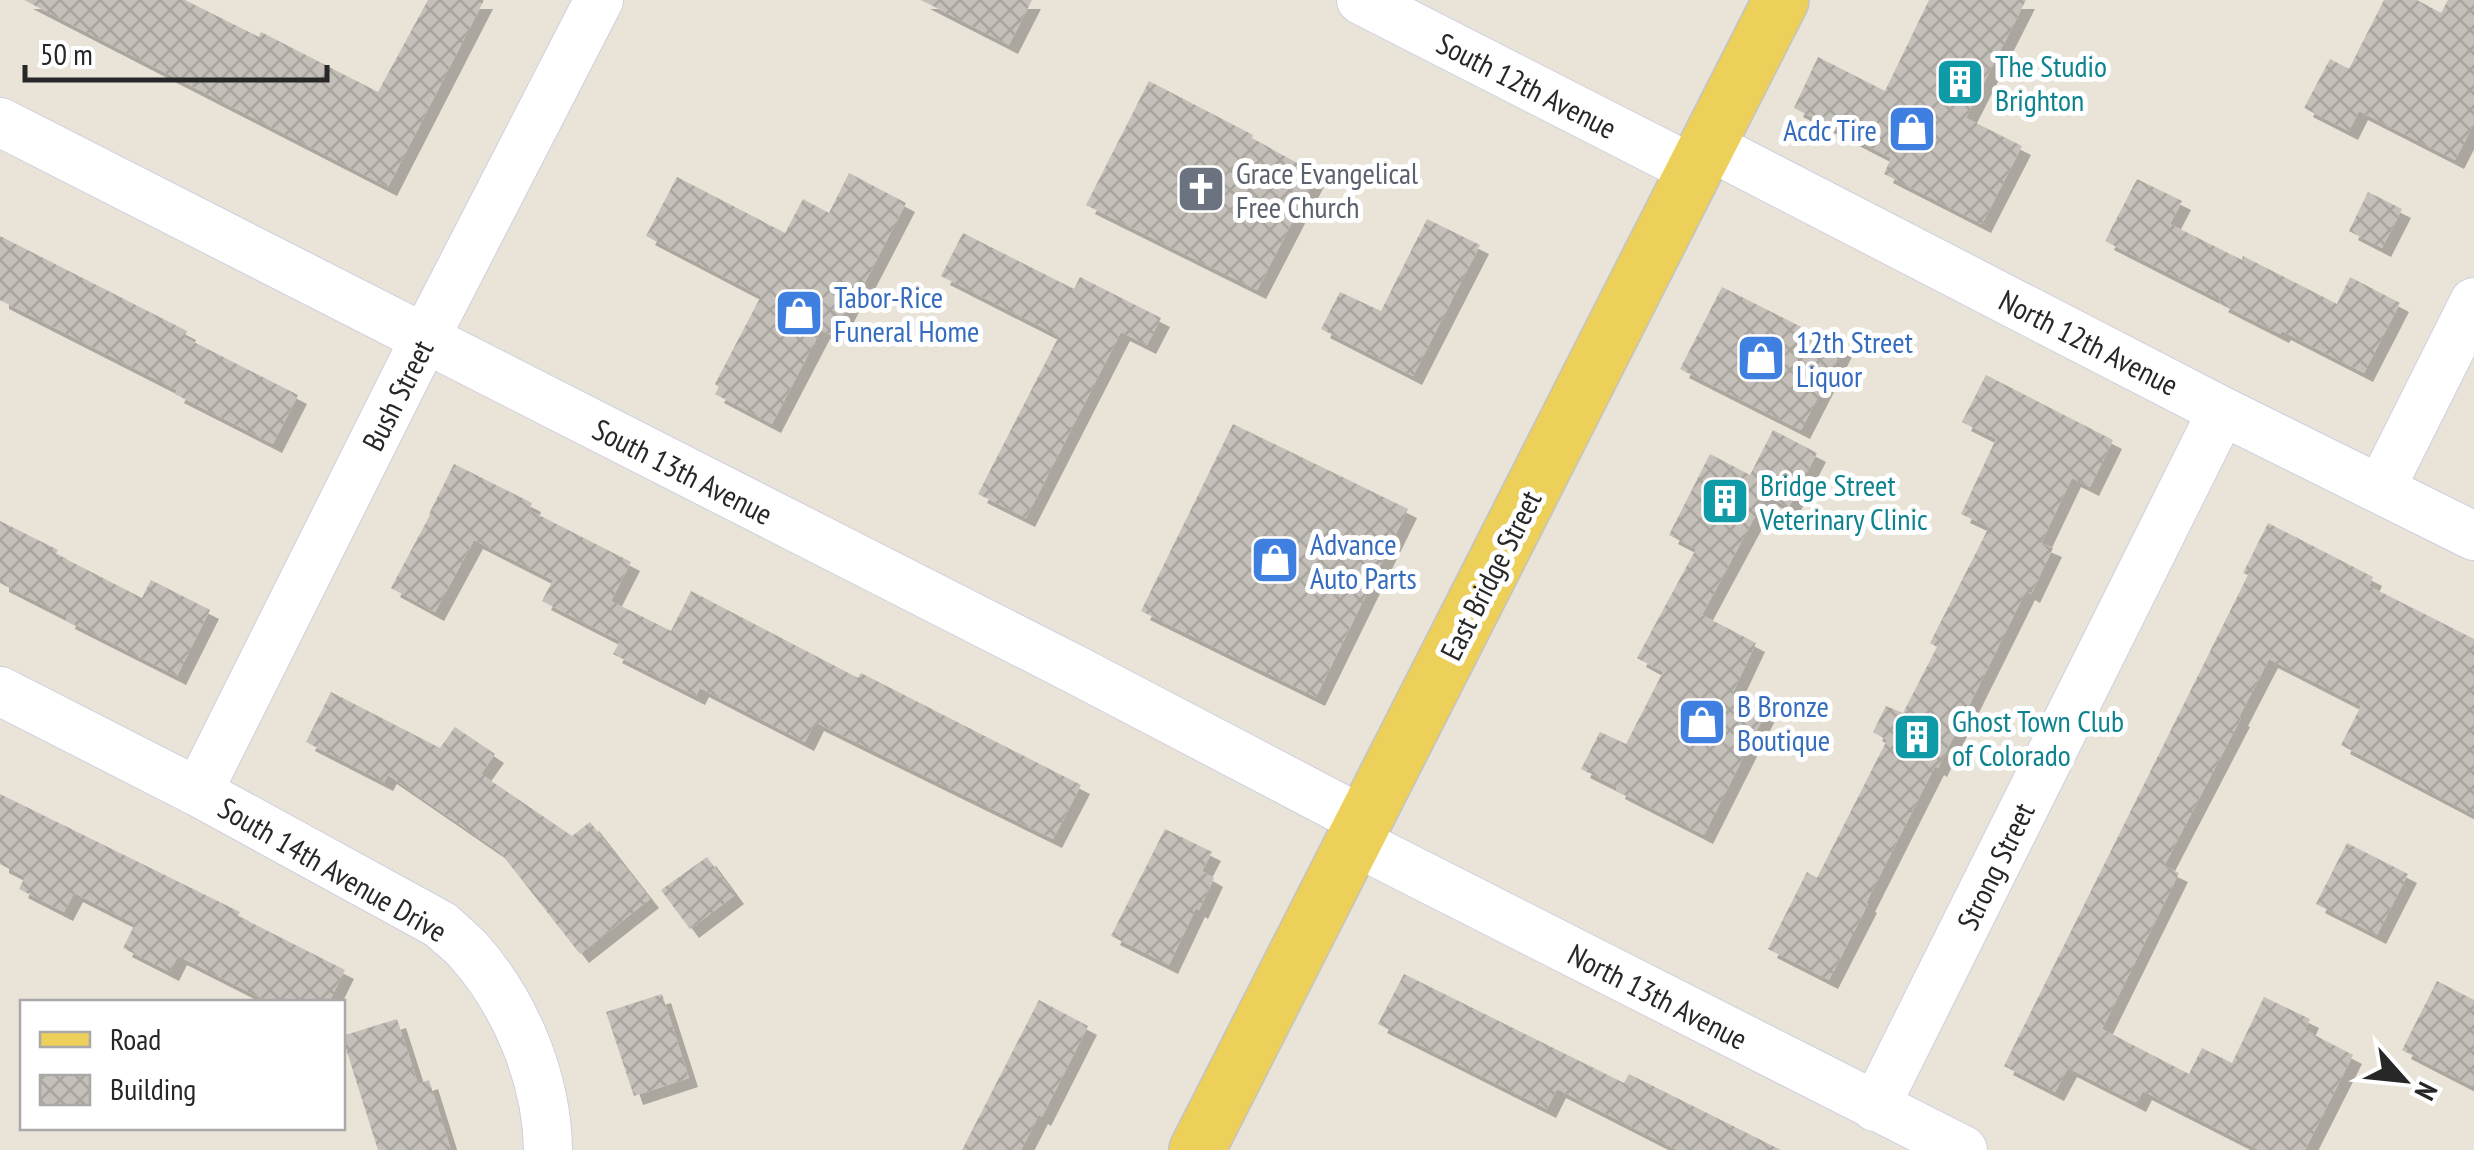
<svg xmlns="http://www.w3.org/2000/svg" width="2474" height="1150" font-family="'PT Sans Narrow',sans-serif">
  <style>
    .building { fill: url(#building-cross-hatch); filter: url(#shadow) }
    .lines { fill: none; stroke-linecap: round; stroke-linejoin: round }
    .minor-casing { stroke: #ced0e0; stroke-width: 50 }
    .major-casing { stroke: #c3c3c3; stroke-width: 58 }
    .minor { stroke: #fff; stroke-width: 48 }
    .major { stroke: #ecd05a; stroke-width: 55 }
    .labels { text-anchor: middle; dominant-baseline: central; stroke-width: 10; stroke-linejoin: round; paint-order: stroke }
    .culture-label { font-size: 30px; fill: #0d838f; stroke: #fff; text-anchor: start }
    .street-label { font-size: 30px; fill: #272727; stroke: #fff }
    .shop-label { font-size: 30px; fill: #366cbe; stroke: #fff; text-anchor: start }
    .worship-label { font-size: 30px; fill: #5b616d; stroke: #fff; text-anchor: start }
  </style>
  <defs>
    <pattern id="building-cross-hatch" width="8" height="8" patternUnits="userSpaceOnUse" patternTransform="scale(2.5)"><rect width="8" height="8" fill="#c4bfb8"/><path d="M0 0l8 8M0 8l8-8" fill="none" stroke="#a8a49e"/></pattern>
    <filter id="shadow"><feDropShadow dx="9" dy="9" stdDeviation="0" flood-color="#0004"/></filter>
  </defs>
  <rect width="100%" height="100%" fill="#e9e3d8"/>
  <path class="building" d="M24,0H185L259,37L261,32L378,92L428,0H484L388,187Z
    M921,0H1032L1009,45Z
    M1929,0H2026L1966,118L2022,146L1982,224L1884,174L1891,158L1794,108L1818,57L1885,91Z
    M2384,0H2417L2441,13L2448,0H2474V123L2455,160L2359,111L2349,131L2304,108L2330,59L2349,69Z
    M1149,81L1253,135L1252,138L1317,174L1257,290L1086,205Z
    M849,173L906,203L863,286L860,284L833,336L821,330L772,424L715,394L719,387L715,384L761,296L646,236L677,177L785,233L803,199L829,213Z
    M2137,179L2182,201L2170,224L2242,260L2243,256L2337,304L2350,277L2400,303L2364,373L2282,331L2280,334L2219,303L2221,300L2105,241Z
    M2368,192L2402,209L2382,248L2349,231Z
    M1427,219L1480,245L1413,376L1321,329L1340,292L1381,311Z
    M963,233L1074,289L1080,277L1161,318L1147,345L1121,332L1026,518L978,494L1059,336L941,276Z
    M0,236L187,331L184,337L298,395L273,444L175,394L177,390L0,300Z
    M1722,287L1843,348L1801,430L1680,369Z
    M1986,375L2113,440L2090,487L2072,478L2041,543L2053,548L2031,594L2026,591L1938,768L1935,766L1866,903L1868,904L1829,980L1768,949L1807,872L1817,878L1887,740L1873,732L1886,706L1903,713L1937,647L1930,643L1989,527L1961,514L1996,439L1962,422Z
    M1233,424L1408,509L1316,697L1141,611Z
    M1773,430L1817,453L1789,507L1766,496L1702,615L1756,643L1732,694L1766,712L1704,835L1616,790L1617,787L1581,769L1600,732L1626,744L1663,672L1637,658L1696,549L1669,535L1710,454L1750,475Z
    M454,464L532,503L529,510L631,562L611,601L671,631L691,591L858,678L861,673L1081,785L1053,839L815,722L805,742L700,688L696,696L613,654L620,641L542,601L553,580L474,540L435,612L391,588L430,515L429,514Z
    M0,521L58,550L56,554L142,598L151,580L210,610L177,676L66,620L67,617L0,583Z
    M2268,523L2373,577L2369,586L2474,639V815L2341,745L2361,706L2269,659L2239,717L2241,718L2164,866L2179,873L2102,1029L2189,1074L2202,1048L2232,1063L2264,997L2310,1019L2305,1030L2353,1055L2305,1150H2259L2143,1091L2137,1103L2068,1068L2055,1092L2004,1066L2248,575L2243,573Z
    M331,692L440,748L455,727L495,754L481,774L572,836L590,822L650,899L580,954L500,852L388,775L384,782L306,742Z
    M0,794L240,912L238,916L345,970L329,1002H269L178,956L170,972L123,948L135,924L74,893L64,912L19,889L25,877L0,864Z
    M1165,829L1212,852L1202,871L1214,878L1199,910L1196,908L1169,965L1111,936Z
    M2347,843L2408,874L2377,935L2316,904Z
    M707,857L735,895L690,929L661,890Z
    M1404,974L1624,1083L1629,1074L1781,1150H1677L1557,1089L1547,1109L1378,1024Z
    M2437,981L2474,1000V1087L2402,1050Z
    M662,994L689,1078L634,1096L606,1012Z
    M1039,1000L1088,1026L1042,1117L1039,1115L1021,1150H962Z
    M397,1019L418,1084L429,1080L451,1150H378L342,1036Z"/>
  <g class="lines">
    <g class="minor-casing">
      <path id="minor" d="M1361,0L1694,170
        M0,122L1078,671L1366,822
        M1707,145L2222,411L2474,536
        M2381,488L2474,302
        M0,691L198,792L441,925C450,934 461,942 469,951C516,1004 547,1079 548,1150
        M198,792L424,340L599,0
        M1354,841L1963,1150
        M1875,1107L2222,411"/>
    </g>
    <g class="major-casing">
      <path id="major" d="M1197,1150L1781,0"/>
    </g>
    <use href="#minor" class="minor"/>
    <use href="#major" class="major"/>
  </g>
  <defs>
    <g id="building-square" transform="scale(2.5)"><rect x="-9" y="-9" width="18" height="18" rx="4" fill="#0f9aa8" stroke="#fff"/><path d="M-4-6H4V6H1V3H-1V6H-4ZM-2.5-4.3h1.7v1.8h-1.7ZM.8-4.3h1.7v1.8H.8ZM-2.5-1h1.7V.8h-1.7ZM.8-1h1.7V.8H.8Z" fill="#fff"/></g>
    <g id="shop-square" transform="scale(2.5)"><rect x="-9" y="-9" width="18" height="18" rx="4" fill="#3f7fe0" stroke="#fff"/><path d="M-5-2.5h2.3a2.7 3.5 0 0 1 5.4 0H5L5.5 6h-11ZM-1.5-2.5h3a1.5 2.3 0 0 0-3 0Z" fill="#fff"/></g>
    <g id="church-square" transform="scale(2.5)"><rect x="-9" y="-9" width="18" height="18" rx="4" fill="#6b7280" stroke="#fff"/><path d="M-1.2-6h2.4v3.5h3.3v2.4h-3.3V6h-2.4V-.1h-3.3v-2.4h3.3Z" fill="#fff"/></g>
  </defs>
  <g fill-rule="evenodd">
    <use href="#building-square" x="1960" y="82"/>
    <use href="#shop-square" x="1912" y="129"/>
    <use href="#church-square" x="1201" y="189"/>
    <use href="#shop-square" x="799" y="313"/>
    <use href="#shop-square" x="1761" y="358"/>
    <use href="#building-square" x="1725" y="501"/>
    <use href="#shop-square" x="1275" y="560"/>
    <use href="#shop-square" x="1702" y="722"/>
    <use href="#building-square" x="1917" y="737"/>
  </g>
  <g class="labels">
    <g class="culture-label">
      <text x="1995" y="65">The Studio<tspan x="1995" dy="34">Brighton</tspan></text>
      <text x="1760" y="484">Bridge Street<tspan x="1760" dy="34">Veterinary Clinic</tspan></text>
      <text x="1952" y="720">Ghost Town Club<tspan x="1952" dy="34">of Colorado</tspan></text>
    </g>
    <g class="street-label">
      <text transform="translate(1527 85) rotate(27)">South 12th Avenue</text>
      <text transform="translate(2089 342) rotate(27)">North 12th Avenue</text>
      <text transform="translate(397 395) rotate(-63)">Bush Street</text>
      <text transform="translate(683 471) rotate(27)">South 13th Avenue</text>
      <text transform="translate(1490 575) rotate(-63)">East Bridge Street</text>
      <text transform="translate(1995 866) rotate(-64)">Strong Street</text>
      <text transform="translate(333 869) rotate(30)">South 14th Avenue Drive</text>
      <text transform="translate(1658 996) rotate(27)">North 13th Avenue</text>
    </g>
    <g class="shop-label">
      <text x="1877" y="129" text-anchor="end">Acdc Tire</text>
      <text x="834" y="296">Tabor-Rice<tspan x="834" dy="34">Funeral Home</tspan></text>
      <text x="1796" y="341">12th Street<tspan x="1796" dy="34">Liquor</tspan></text>
      <text x="1310" y="543">Advance<tspan x="1310" dy="34">Auto Parts</tspan></text>
      <text x="1737" y="705">B Bronze<tspan x="1737" dy="34">Boutique</tspan></text>
    </g>
    <g class="worship-label">
      <text x="1236" y="172">Grace Evangelical<tspan x="1236" dy="34">Free Church</tspan></text>
    </g>
  </g>
  <rect x="20" y="1000" width="325" height="130" fill="#ffffff" stroke="#a9a9a9" stroke-width="2.5"/>
  <rect x="40" y="1032" width="50" height="15" fill="#ecd05a" stroke="#a9a9a9" stroke-width="2.5"/>
  <text x="110" y="1050" font-size="30" fill="#272727">Road</text>
  <rect x="40" y="1075" width="50" height="30" fill="url(#building-cross-hatch)" stroke="#a9a9a9" stroke-width="2.5"/>
  <text x="110" y="1100" font-size="30" fill="#272727">Building</text>
  <g transform="translate(2404 1080) rotate(117)" stroke="#ffffff" stroke-width="8" paint-order="stroke">
  <path d="M0-8L18 38L0 25L-18 38Z" fill="#272727"/>
  <text y="-15" font-size="28" font-weight="bold" text-anchor="middle" fill="#272727">N</text>
  </g>
  <path d="M25 65v15h302v-15" fill="none" stroke="#272727" stroke-width="5"/>
  <text x="40" y="65" font-size="30" fill="#272727" stroke="#ffffff" stroke-width="8" paint-order="stroke">50 m</text>
</svg>
